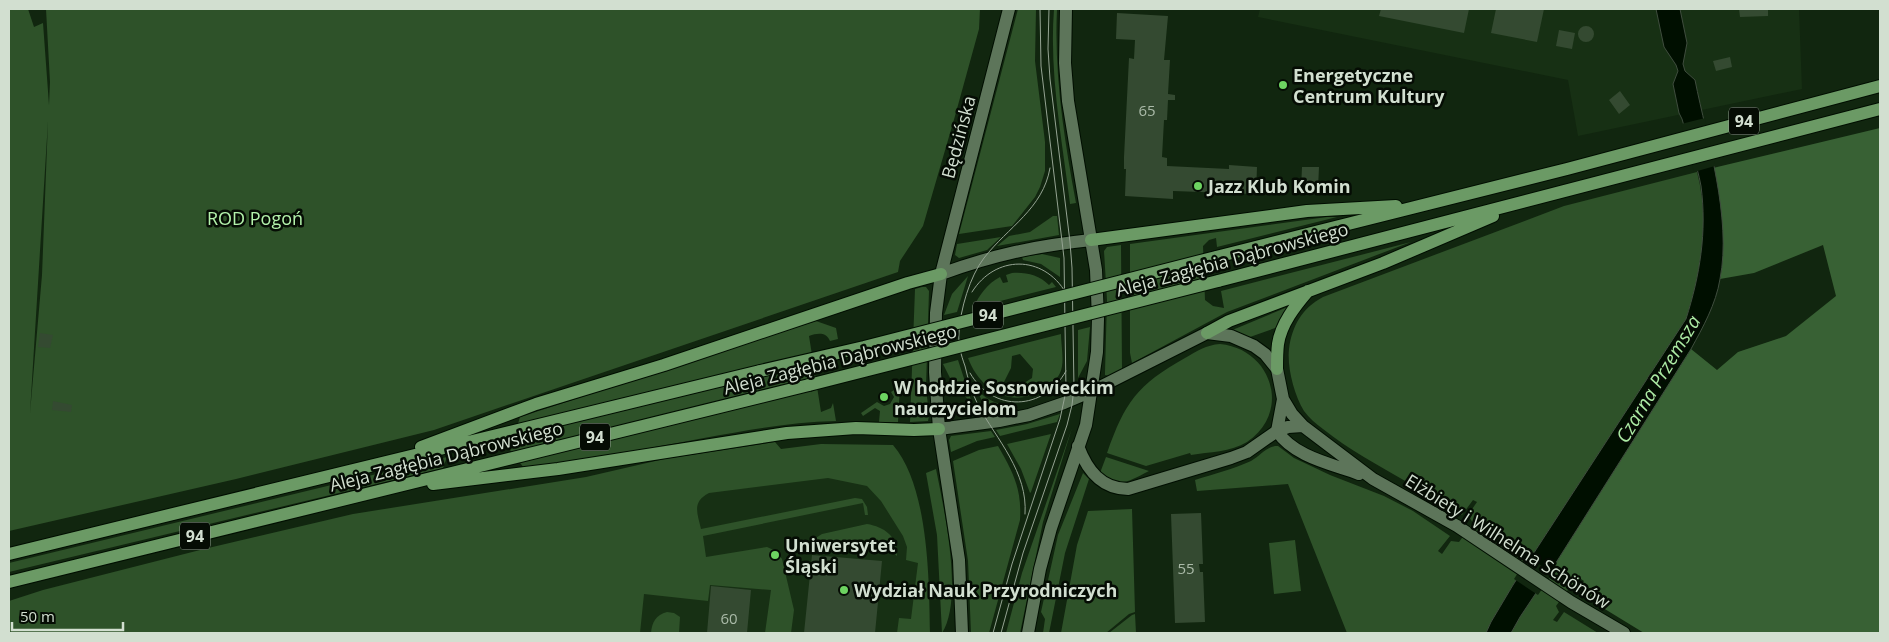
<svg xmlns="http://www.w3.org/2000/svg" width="1889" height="642" font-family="'Open Sans',sans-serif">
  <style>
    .built { fill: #173014 }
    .green { fill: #2e5229; fill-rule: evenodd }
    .forest { fill: #386134 }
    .water { fill: #000f00; stroke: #3f4d3e }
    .pier { fill: #11260f }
    .building { fill: #344a31 }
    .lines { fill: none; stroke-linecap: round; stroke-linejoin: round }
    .minor-casing { stroke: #000e00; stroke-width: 14 }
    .major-casing { stroke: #000e00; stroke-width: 14 }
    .minor { stroke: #5d755a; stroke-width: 12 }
    .major { stroke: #6b9a65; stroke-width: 12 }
    .tram { stroke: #95a493; stroke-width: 1 }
    .major-bridge-casing { stroke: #000e00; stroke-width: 14; stroke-linecap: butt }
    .major-bridge { stroke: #6b9a65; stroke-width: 12 }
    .poi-dot { fill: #6dd361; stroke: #050c04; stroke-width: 2 }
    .labels { text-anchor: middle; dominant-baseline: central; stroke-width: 5; stroke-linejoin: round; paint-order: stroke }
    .number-label { font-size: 15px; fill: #aabaa8 }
    .shield { fill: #050c04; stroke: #94a093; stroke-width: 1 }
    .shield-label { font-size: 16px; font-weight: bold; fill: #d2dfd0 }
    .poi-label { font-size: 18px; font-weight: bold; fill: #d2dfd0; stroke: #050c04; text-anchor: start }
    .street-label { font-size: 18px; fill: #d2dfd0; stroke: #050c04 }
    .park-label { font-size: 18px; fill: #b3f2ab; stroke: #050c04 }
    .water-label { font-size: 19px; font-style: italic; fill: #aceba4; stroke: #050c04 }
  </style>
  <rect width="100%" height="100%" fill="#11260f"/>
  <path class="built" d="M1260,9H1799L1802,89L1578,136L1568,80L1258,17Z
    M833,472L909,493L923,558L914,633H618L621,545L609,503Z"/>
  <path class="green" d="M9,9H28L34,27L43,23L49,105L50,82L46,9H980L979,29L955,116L923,226L900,261L898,272L434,430L236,479L9,531ZM48,121L42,275L30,413Z
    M1018,9H1036L1035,61L1045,142V171L1040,187L1035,197L1012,226L959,234Z
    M1054,9H1057C1054,75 1064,138 1076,203L1070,204C1062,139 1049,74 1054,9Z
    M1697,172C1710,221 1701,272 1686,319L1513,585L1491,622L1486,633H1347L1288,484L1197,491L1195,480C1213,474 1234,469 1251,461C1260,456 1268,445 1278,446L1294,458L1330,475L1384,496L1413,511L1450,536L1438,551L1442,554L1451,541L1459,542L1473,523L1468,515L1477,502L1473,500L1462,515C1444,504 1426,492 1407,482C1378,465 1349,450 1323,429C1316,424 1309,418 1304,411C1294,395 1287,367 1289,349C1292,326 1302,308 1323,297L1543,214L1564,206Z
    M1053,216H1057L1059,235L997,246L1009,236L1030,232Z
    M1327,217H1337L1217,247L1216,238L1209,240L1203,246L1205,300L1213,306L1224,308L1221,291L1411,242L1227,312L1132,363L1130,353V244Z
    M1001,237L987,250L959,258L955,255L957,244Z
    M1121,245L1122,369L1109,376L1105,375V372L1107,300L1104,251L1107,247Z
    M1042,254L1060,258V277L1041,264L1023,260L1022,257Z
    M1012,273C1026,272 1039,275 1049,285L1052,282L1056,287L973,308C980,294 987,284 1000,277L1003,283L1008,282L1006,275Z
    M968,276L957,312L944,315L952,294Z
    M922,287H926L929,291L926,387L929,416L928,421L910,422L915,289Z
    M1290,306L1278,327L1250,337L1230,331Z
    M816,321L836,328L838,339L830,341C826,332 818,333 809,336L821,412L831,408L833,403L836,421C791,422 748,430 704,438C644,449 584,461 524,468L510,450L520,417Z
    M1090,327L1087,361L1078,378V330Z
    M1061,334C1061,345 1065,363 1060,373C1056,381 1048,387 1041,391C1009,409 979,388 968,358ZM1020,354L1033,369L1032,378L1024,383L1018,382L1014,390L1002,386L1011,368L1012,356Z
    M1220,344C1272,349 1292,412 1247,442C1231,452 1209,452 1191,455L1190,453L1146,466L1107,453C1125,402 1137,385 1185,358C1197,351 1206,345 1220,344Z
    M958,360L972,403L954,386L943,364Z
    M900,386L898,422H879L880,411L875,408L863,416L861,413L877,402L884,406L890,404L894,397L891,392Z
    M977,390C988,401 1001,406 1016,407L1018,409L998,411L985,408Z
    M1060,414L1057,422L1000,436L996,430L1027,424Z
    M1072,428L1043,522L1020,633H1006L1022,573Z
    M991,431L995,437L977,441L951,452L949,440L951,436Z
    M1051,434L1031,492L1030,493L1021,469L1007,444Z
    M775,442L781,449L821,444L893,445C929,487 929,580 930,633H897L899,618L911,619L918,563L906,560L907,547L903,536L881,501L867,486L828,478L709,493C692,502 697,512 701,529L855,498L862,499L867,507L868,515H865L863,503L703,536L706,557L767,547L776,551L782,559L794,610L791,633H765L771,590L710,585L708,601L644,594L640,633H9V601L43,590L204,549L353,514L586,477L664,459Z
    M998,446C1013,472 1022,489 1020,520L989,633H971L968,561L953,461L979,450Z
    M447,457L443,468L9,572V563Z
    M1106,457L1149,471C1127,482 1122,488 1100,473Z
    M936,469C944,509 964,599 942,633L937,535L926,473Z
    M1083,473L1089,479L1065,553L1049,633H1043L1045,619L1041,612L1058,535Z
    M1132,509L1135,612L1129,614L1106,633H1061L1077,545L1088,511Z
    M867,524C885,527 898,537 897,556L885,545L814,539L822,534Z
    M1295,540L1301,591L1274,594L1269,543Z
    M1552,569L1570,587L1556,606L1559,612L1553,620L1557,622L1564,612L1598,633H1511L1520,617Z
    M667,612L674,613L680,617L679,633H651C652,622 656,615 667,612Z
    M1135,614L1136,633H1109L1132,615Z"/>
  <path class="forest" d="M1880,128V633H1644L1577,592L1584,581L1581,579L1575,587H1570L1552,569L1691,349L1717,370L1738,352L1786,336L1836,296L1823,245L1754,273L1720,279L1723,240L1718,193L1713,168Z"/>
  <path class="water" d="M1656,9H1680L1687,43L1683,64L1685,71L1695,80C1707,140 1732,218 1720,279C1716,304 1703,327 1691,349L1552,569L1520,617L1511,633H1486L1491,622L1513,585L1686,319C1700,275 1707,232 1701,186C1697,164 1688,141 1682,119L1679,113L1673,84L1678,71L1676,65L1664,47Z"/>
  <path class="pier" d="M1705,118L1715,166L1694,172L1681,124Z
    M1528,557L1553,573L1538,595L1514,579Z"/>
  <path class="building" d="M1381,9H1469L1464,33L1379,16Z
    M1496,9H1544L1537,42L1491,33Z
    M1739,9H1768V16L1740,17Z
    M1117,13L1168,16L1164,60H1170L1168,94L1175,95V100H1168L1167,120H1164L1162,157L1167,158V166L1229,169V165L1257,167L1256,194L1173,191V199L1125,196L1126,169H1124V157L1129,58L1134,59L1135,40L1116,39Z
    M1578 34a8 8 0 1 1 16 0a8 8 0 1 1-16 0Z
    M1559,30L1575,33L1572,49L1556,46Z
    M1730,57L1732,67L1716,71L1713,61Z
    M1620,91L1630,105L1619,114L1609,100Z
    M1302,167H1319L1318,189H1301Z
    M40,333L53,335L50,348L38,347Z
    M53,401L72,405L71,412L52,410Z
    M1201,513L1203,564H1199L1200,572H1203L1205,622L1175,623L1171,514Z
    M812,555L882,561L875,633H804Z
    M711,586L751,590L747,633H707Z"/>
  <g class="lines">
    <g class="minor-casing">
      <path id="minor" d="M941,274C993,255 1035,246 1091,240
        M1283,399L1292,414L1303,426L1373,479L1457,526L1571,602L1624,633
        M939,429L999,421L1029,415L1064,403L1090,392L1207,333L1231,336L1254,346L1265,354L1277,369L1283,399L1277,431
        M1277,431C1294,457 1332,464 1359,474
        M1078,446C1087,470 1101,489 1128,489L1231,458L1247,452L1277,431L1288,427L1303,426
        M962,633L959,560L939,429L935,372L936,313L941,274L1009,9
        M1028,633L1040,569L1051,528L1086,425L1097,352L1098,319L1096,270L1068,101L1065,63L1066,9"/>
    </g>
    <g class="major-casing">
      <path id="major" d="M1091,240L1307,211L1396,206
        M1216,257L1567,169L1880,86
        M1218,281L1880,109
        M1207,333L1229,321L1383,263L1493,216
        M1277,369C1277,361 1277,352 1278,344C1281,324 1295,306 1308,291
        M421,447L536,404L664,365L908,283L941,274
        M433,484L558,469L787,433L856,428L914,430L939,429
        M9,554L760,371
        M9,582L809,385"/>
    </g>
    <use href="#minor" class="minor"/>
    <use href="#major" class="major"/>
    <path class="tram" d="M972,292C995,255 1043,254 1066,293
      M970,373C993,413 1044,411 1066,371
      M1025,514C1028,472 997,440 978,405C972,393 968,379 965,366C961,355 958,344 959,333C960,310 970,276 984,258C1008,227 1043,209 1050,168
      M993,633L1012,564L1060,419L1066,391L1064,258L1041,66L1040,9
      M1001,633L1023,553L1067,425L1072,405L1074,388L1072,268L1070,242L1050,79L1048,49L1049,9"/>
    <g class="major-bridge-casing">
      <path id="major-bridge" d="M760,371L864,347L1216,257
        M809,385L1218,281"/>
    </g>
    <use href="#major-bridge" class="major-bridge"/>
  </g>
  <g class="poi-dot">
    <circle cx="1283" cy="85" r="5"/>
    <circle cx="1198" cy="186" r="5"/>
    <circle cx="884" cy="397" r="5"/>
    <circle cx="775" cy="555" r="5"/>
    <circle cx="844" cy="590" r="5"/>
  </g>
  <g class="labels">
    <g class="number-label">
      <text x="1147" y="110">65</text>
      <text x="1186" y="568">55</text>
      <text x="729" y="618">60</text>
    </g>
    <g class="shield">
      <rect x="1729" y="107.5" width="30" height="27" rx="4"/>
      <rect x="973" y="301.5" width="30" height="27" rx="4"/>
      <rect x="580" y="423.5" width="30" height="27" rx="4"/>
      <rect x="180" y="522.5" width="30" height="27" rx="4"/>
    </g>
    <g class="shield-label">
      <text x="1744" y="121">94</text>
      <text x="988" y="315">94</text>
      <text x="595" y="437">94</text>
      <text x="195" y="536">94</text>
    </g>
    <g class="poi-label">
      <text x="1293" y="75">Energetyczne<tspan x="1293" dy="21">Centrum Kultury</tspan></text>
      <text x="1208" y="186">Jazz Klub Komin</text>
      <text x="894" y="387">W hołdzie Sosnowieckim<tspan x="894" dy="21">nauczycielom</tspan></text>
      <text x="785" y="545">Uniwersytet<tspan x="785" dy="21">Śląski</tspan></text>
      <text x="854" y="590">Wydział Nauk Przyrodniczych</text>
    </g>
    <g class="street-label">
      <text transform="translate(958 137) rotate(-75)">Będzińska</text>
      <text transform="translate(1232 259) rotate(-15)">Aleja Zagłębia Dąbrowskiego</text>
      <text transform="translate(840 359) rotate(-14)">Aleja Zagłębia Dąbrowskiego</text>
      <text transform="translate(446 456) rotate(-14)">Aleja Zagłębia Dąbrowskiego</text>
      <text transform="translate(1508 541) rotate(32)">Elżbiety i Wilhelma Schönów</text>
    </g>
    <g class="park-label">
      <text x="255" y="218">ROD Pogoń</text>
    </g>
    <g class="water-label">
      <text transform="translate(1658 379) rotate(-59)">Czarna Przemsza</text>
    </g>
  </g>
  <rect width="1889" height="642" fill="none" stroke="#d2dfd0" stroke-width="20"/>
  <path d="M12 622v8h111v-8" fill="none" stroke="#d2dfd0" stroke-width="2.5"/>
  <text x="20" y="622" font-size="15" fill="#d2dfd0" stroke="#050c04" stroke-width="4" paint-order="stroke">50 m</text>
</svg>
